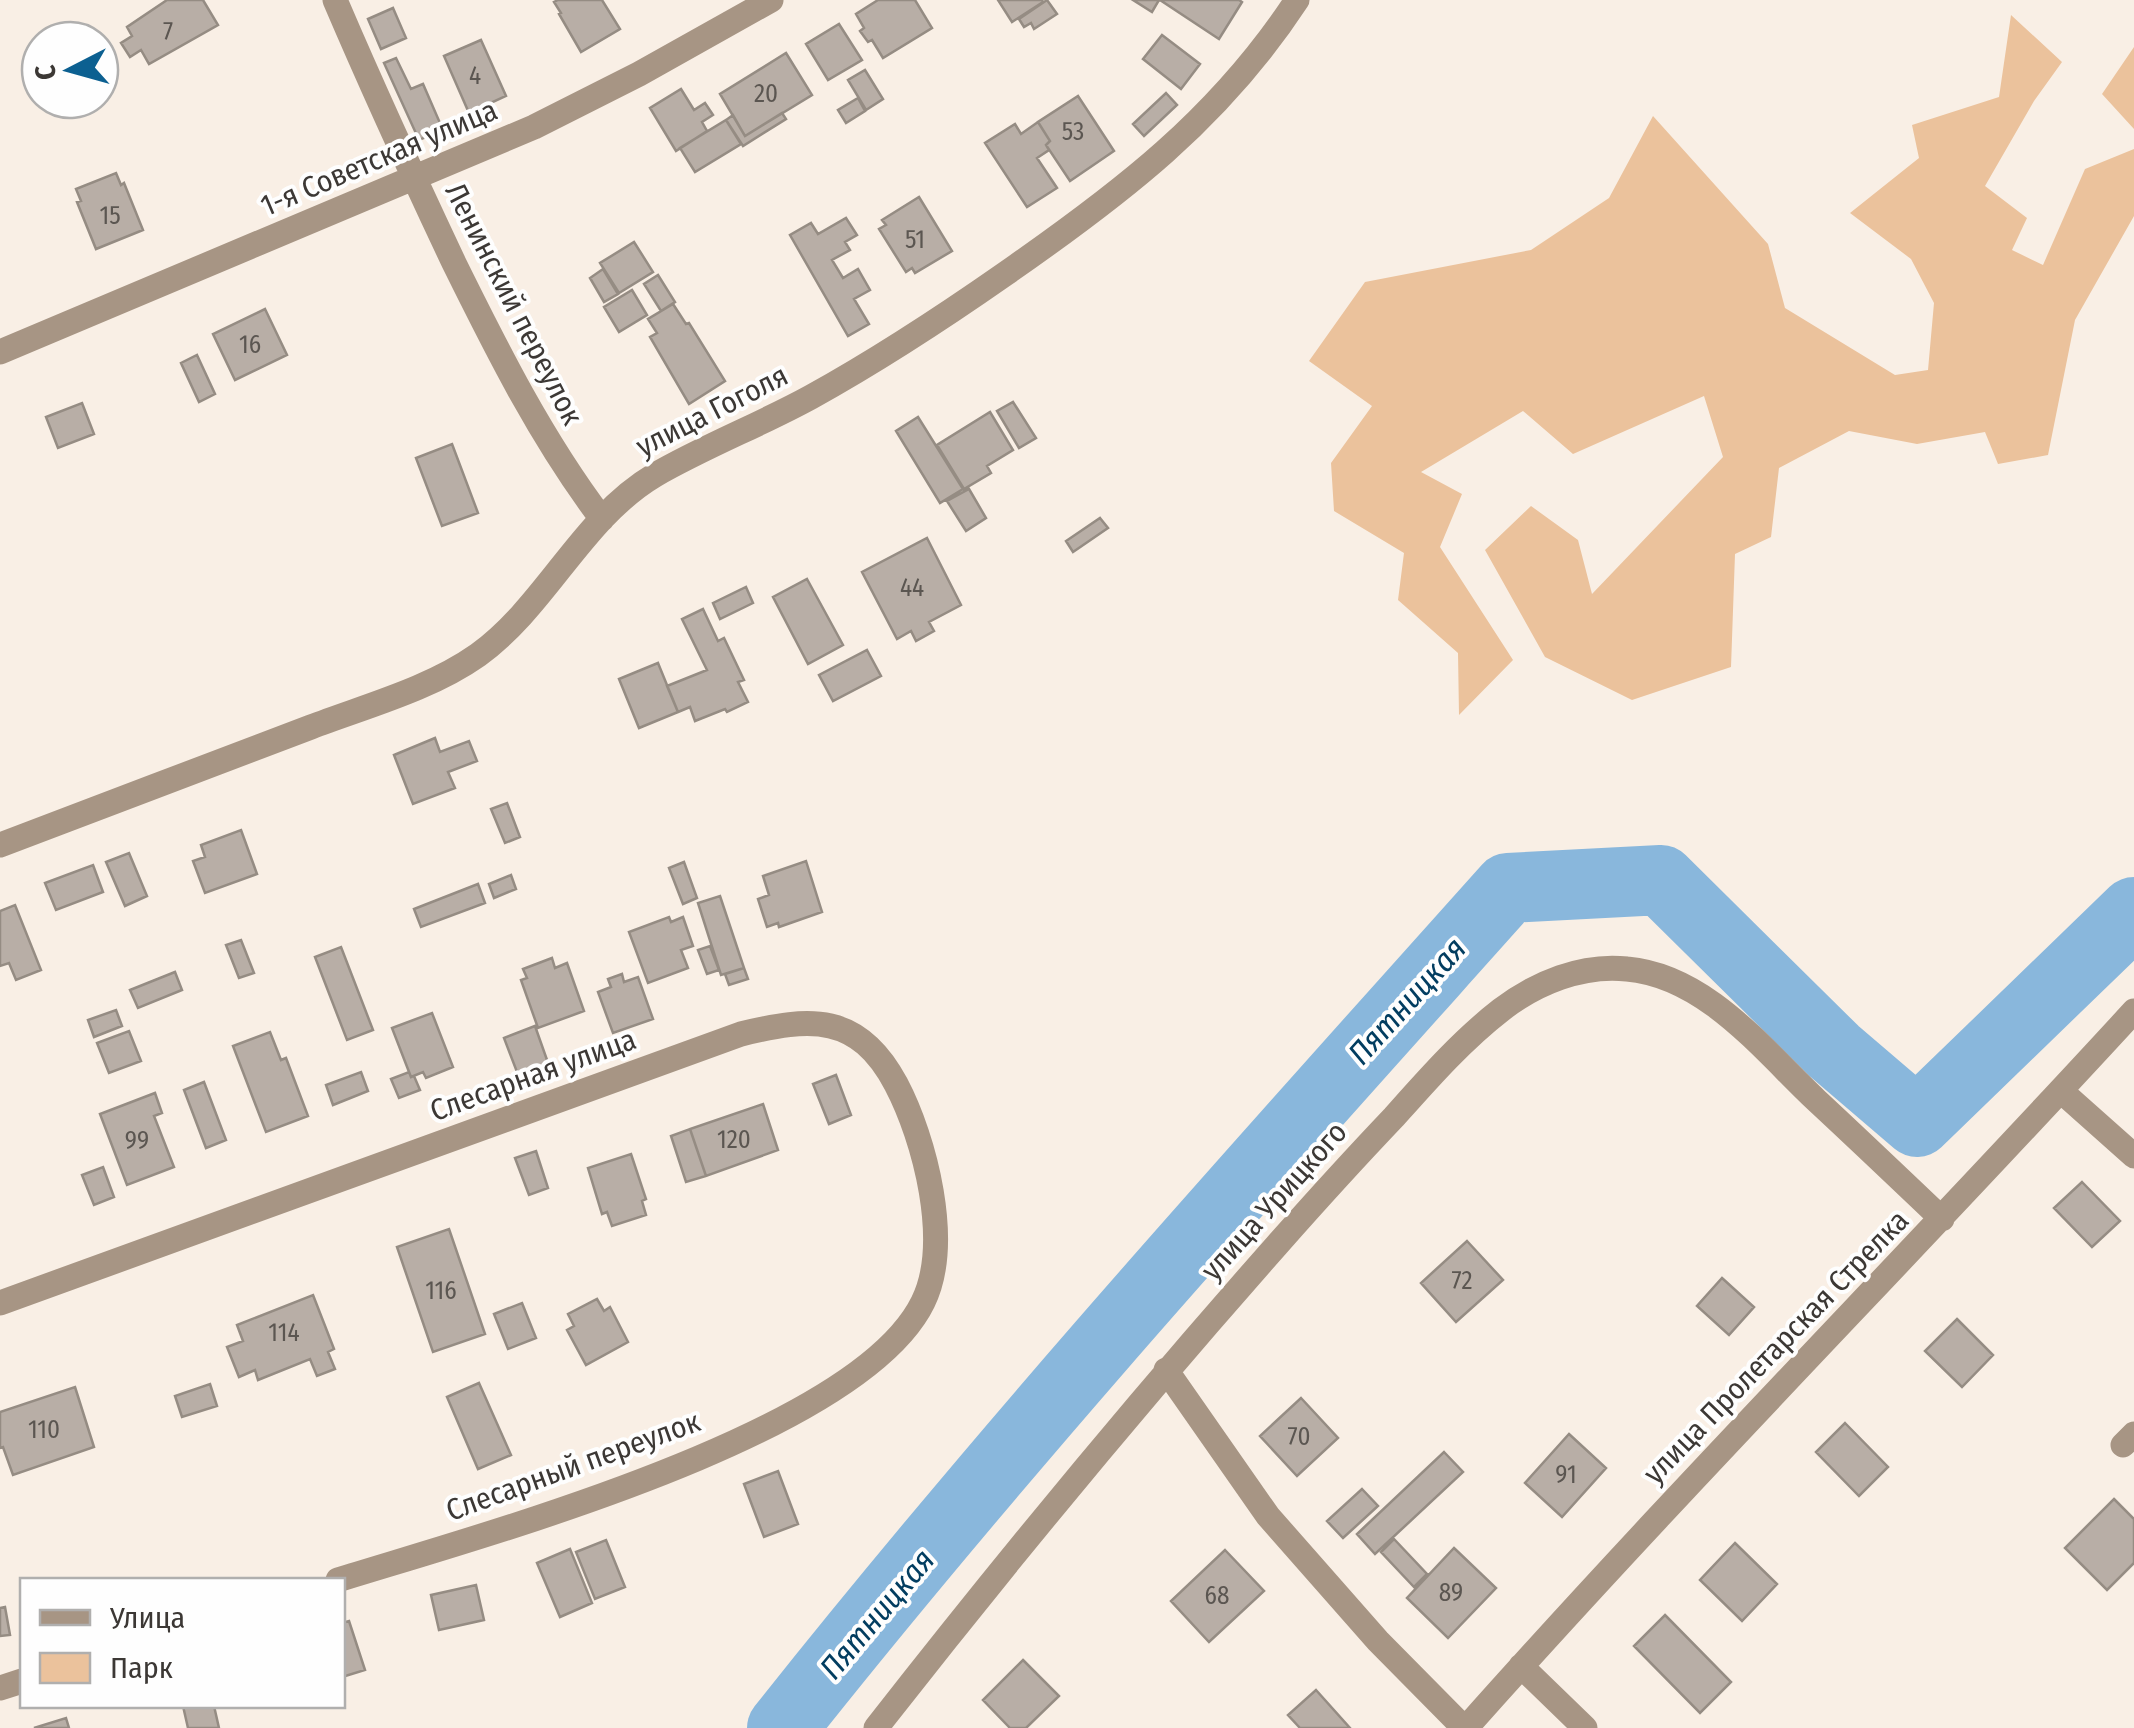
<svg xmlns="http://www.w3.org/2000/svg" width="2134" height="1728" font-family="'Fira Sans Condensed',sans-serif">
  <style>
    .green { fill: #ebc29c }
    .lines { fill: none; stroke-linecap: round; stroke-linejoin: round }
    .river { stroke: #89b7dc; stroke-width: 70 }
    .building { fill: #b8aea6; stroke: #958c83; stroke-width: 2.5 }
    .minor { stroke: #a79584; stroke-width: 25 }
    .labels { text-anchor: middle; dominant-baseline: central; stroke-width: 8; stroke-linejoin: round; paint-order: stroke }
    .number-label { font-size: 25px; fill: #5b5651 }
    .street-label { font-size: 30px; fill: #3c3835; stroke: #fefefe }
    .water-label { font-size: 32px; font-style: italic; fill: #023d60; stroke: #fefefe }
  </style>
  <rect width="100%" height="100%" fill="#f9efe5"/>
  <path class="green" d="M2011,15L2062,62L2034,101L1985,186L2027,218L2012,250L2043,265L2085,169L2134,149V216L2075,320L2048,455L1998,464L1985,432L1917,444L1849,431L1779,468L1771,537L1735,554L1731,667L1632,700L1545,657L1485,550L1531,506L1578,540L1592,594L1723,457L1704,396L1573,454L1523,411L1421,472L1462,494L1440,547L1513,660L1459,715L1458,653L1398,600L1404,553L1334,511L1331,463L1372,406L1309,361L1365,282L1531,250L1609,198L1653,116L1768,244L1785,308L1895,375L1928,370L1934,303L1911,259L1850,213L1919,158L1912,125L1999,97Z
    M2134,47V129L2102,94Z"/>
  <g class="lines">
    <path class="river" d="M782,1728C1012,1438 1261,1164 1508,888L1661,880L1834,1051L1917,1122L2134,912"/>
  </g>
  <path class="building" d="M167,0H203L218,25L149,64L141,50L130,57L121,43L132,36L127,27Z
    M558,0H602L620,29L581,52L559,14L561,13L554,2Z
    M878,0H915L932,28L883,58L872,40L868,42L860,31L864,28L856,14Z
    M998,0H1042L1043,2L1012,22Z
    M1047,0L1057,14L1034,29L1031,23L1024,27L1019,19Z
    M1133,0H1159L1152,12Z
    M1160,0H1239L1242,2L1219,39Z
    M393,8L406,38L381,49L368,19Z
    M839,24L862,60L828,80L806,44Z
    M1162,35L1200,64L1181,89L1143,59Z
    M481,40L506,96L469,113L444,56Z
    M786,53L812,95L745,136L720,94Z
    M396,58L411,89L423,84L443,130L419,140L384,63Z
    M865,70L883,99L866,110L848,80Z
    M681,89L694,110L705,103L713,115L702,122L707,131L676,151L650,108Z
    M1166,93L1177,105L1144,136L1133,124Z
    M1078,96L1114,151L1070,181L1046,145L1050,141L1038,122Z
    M858,98L865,111L846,123L838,110Z
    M782,113L786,119L743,146L726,120L733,115L745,136Z
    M726,120L741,144L695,172L680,148Z
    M1038,122L1050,141L1046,145L1049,150L1037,158L1057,188L1027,207L985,143L1015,124L1021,134Z
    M116,173L121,185L124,183L143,230L96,249L77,202L81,201L76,189Z
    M919,197L952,251L915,273L912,268L906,272L879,229L886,225L882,220Z
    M846,218L857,235L845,242L850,250L832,260L843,278L858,269L870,290L854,299L869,324L848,336L790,235L811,223L818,234Z
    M634,242L653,272L619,293L600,263Z
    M603,269L618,294L604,302L590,278Z
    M658,275L675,302L661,311L644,284Z
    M632,290L647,315L619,332L604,307Z
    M673,304L686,324L689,323L725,381L689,404L650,337L657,333L648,319Z
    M265,309L287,355L235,380L213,334Z
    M197,355L215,394L199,402L181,363Z
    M1013,402L1036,438L1019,448L997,411Z
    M82,403L94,434L58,448L46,417Z
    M990,412L1013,450L987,466L991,473L964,489L937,445Z
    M918,417L963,489L940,503L896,431Z
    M452,444L478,513L442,526L416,458Z
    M969,489L986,518L966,531L947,501Z
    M1100,518L1108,528L1073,552L1066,541Z
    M927,538L961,605L929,622L934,631L916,641L911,631L897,639L862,572Z
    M807,579L843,645L808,664L773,597Z
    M746,587L753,603L720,619L713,603Z
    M703,609L718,641L724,638L744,680L738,682L748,702L727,712L725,709L695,721L690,707L678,712L667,686L707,670L682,619Z
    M867,650L881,676L833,701L819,675Z
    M658,663L678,712L639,728L619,679Z
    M435,738L440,752L469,741L477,761L448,772L455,788L413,804L394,755Z
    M507,803L520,837L505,843L491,809Z
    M241,830L257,874L205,893L193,861L205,857L201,845Z
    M129,853L147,896L125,906L106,862Z
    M806,861L822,912L779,927L778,923L767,927L758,899L769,895L763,876Z
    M684,862L697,898L683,904L669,868Z
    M93,865L103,892L56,910L45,883Z
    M511,875L516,889L494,898L489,884Z
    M478,884L485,903L421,927L414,909Z
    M720,896L744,968L721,975L698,903Z
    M15,905L41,970L16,980L9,963L0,966V911Z
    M669,917L671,922L683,917L693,946L681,950L688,968L648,983L629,932Z
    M241,940L254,973L239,978L226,945Z
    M710,946L719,970L707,974L698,950Z
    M341,947L373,1030L347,1040L315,957Z
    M552,958L555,968L567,963L584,1011L538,1028L521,980L527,978L523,969Z
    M744,968L748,979L729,985L725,974Z
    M175,972L182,990L138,1008L130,990Z
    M622,974L624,982L638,977L653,1019L613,1033L598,992L611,987L608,979Z
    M116,1010L122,1026L94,1037L88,1020Z
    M432,1013L453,1067L426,1078L423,1072L411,1077L392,1028Z
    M535,1026L552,1074L522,1085L504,1038Z
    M129,1031L141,1061L109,1073L97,1043Z
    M270,1032L281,1060L286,1058L308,1116L266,1132L233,1046Z
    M361,1072L368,1091L333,1105L326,1085Z
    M409,1072L411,1077L414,1076L420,1090L399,1098L391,1079Z
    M836,1075L851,1115L829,1124L813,1084Z
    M204,1082L226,1140L206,1148L184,1090Z
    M155,1093L162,1113L154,1116L174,1167L127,1185L100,1114Z
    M763,1104L778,1150L706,1176L690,1129Z
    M690,1129L706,1176L686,1182L671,1136Z
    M536,1151L548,1188L529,1195L515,1158Z
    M631,1154L646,1199L642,1201L646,1215L612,1226L607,1212L602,1214L588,1168Z
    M103,1167L114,1197L94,1205L82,1175Z
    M2082,1182L2120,1221L2092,1247L2054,1208Z
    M449,1229L485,1334L433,1352L397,1247Z
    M1467,1241L1503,1280L1456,1322L1421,1283Z
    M1722,1278L1754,1307L1729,1335L1697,1306Z
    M313,1295L334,1349L328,1352L335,1369L317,1376L310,1359L258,1380L255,1370L239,1377L227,1347L243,1341L237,1325Z
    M597,1299L604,1311L610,1307L628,1342L586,1365L567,1330L574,1326L568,1314Z
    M522,1303L536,1338L508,1349L494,1314Z
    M1957,1319L1993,1355L1962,1387L1925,1351Z
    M479,1383L511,1455L478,1469L447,1397Z
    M210,1384L217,1406L182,1417L175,1396Z
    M75,1387L94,1447L13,1475L3,1447L0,1448V1412Z
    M1301,1398L1338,1438L1297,1476L1260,1436Z
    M1845,1423L1888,1467L1859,1496L1816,1452Z
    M1569,1434L1606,1468L1562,1517L1525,1483Z
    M1444,1452L1463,1472L1375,1554L1357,1534Z
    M778,1471L798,1524L764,1537L744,1484Z
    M1362,1489L1378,1506L1343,1538L1327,1521Z
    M2114,1499L2134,1519V1563L2107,1590L2065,1548Z
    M1394,1539L1427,1574L1414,1587L1381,1552Z
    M606,1540L625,1587L595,1599L576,1552Z
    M1735,1543L1777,1584L1742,1621L1700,1580Z
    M1454,1548L1496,1588L1448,1638L1407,1598Z
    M570,1549L592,1603L560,1617L537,1563Z
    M1225,1550L1264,1591L1209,1642L1171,1601Z
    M476,1585L484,1620L439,1630L431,1595Z
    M5,1607L10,1635L0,1636V1608Z
    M1665,1615L1731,1682L1700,1713L1634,1646Z
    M349,1621L365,1670L342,1677V1623Z
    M1023,1660L1059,1696L1026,1728H1010L983,1700Z
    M1316,1690L1350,1728H1300L1288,1715Z
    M183,1706H214L219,1728H188Z
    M66,1718L69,1728H34Z"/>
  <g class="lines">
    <path class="minor" d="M335,0C373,89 413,176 454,263C498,352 542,440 602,519
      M0,352L534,127L639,74L771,0
      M0,845C104,806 207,766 311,727C366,706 430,689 478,655C547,605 581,519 655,475C705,446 760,425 811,397C878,360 942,318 1005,274C1120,194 1219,119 1297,0
      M2061,1091L2134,1156
      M0,1303L741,1034C811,1017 858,1013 896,1084C925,1139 952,1243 923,1302C858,1435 478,1536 338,1580
      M1166,1370L1268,1516L1378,1641L1464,1728
      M2123,1445L2134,1434
      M1521,1666L1585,1728
      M0,1688L22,1681
      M876,1728C1005,1563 1138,1402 1277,1245C1315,1202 1354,1159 1394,1117C1427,1080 1461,1041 1501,1010C1536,983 1582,964 1627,969C1706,976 1762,1049 1816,1100C1858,1139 1900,1179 1942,1219
      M1466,1728C1683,1484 1913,1252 2134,1011"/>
  </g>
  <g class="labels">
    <g class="number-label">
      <text x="168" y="32">7</text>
      <text x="475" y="76">4</text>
      <text x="766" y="94">20</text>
      <text x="1073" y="132">53</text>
      <text x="110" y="216">15</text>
      <text x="915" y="240">51</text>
      <text x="250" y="345">16</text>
      <text x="912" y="588">44</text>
      <text x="734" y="1140">120</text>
      <text x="137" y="1141">99</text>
      <text x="1462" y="1281">72</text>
      <text x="441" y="1291">116</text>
      <text x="284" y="1333">114</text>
      <text x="44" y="1430">110</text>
      <text x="1299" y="1437">70</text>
      <text x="1566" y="1475">91</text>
      <text x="1451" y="1593">89</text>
      <text x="1217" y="1596">68</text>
    </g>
    <g class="street-label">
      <text transform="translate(379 158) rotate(-23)">1-я Советская улица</text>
      <text transform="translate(514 304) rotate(63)">Ленинский переулок</text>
      <text transform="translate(712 411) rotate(-27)">улица Гоголя</text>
      <text transform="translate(533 1075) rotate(-20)">Слесарная улица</text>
      <text transform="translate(1274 1201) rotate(-48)">улица Урицкого</text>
      <text transform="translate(1776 1347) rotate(-46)">улица Пролетарская Стрелка</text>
      <text transform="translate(573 1466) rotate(-20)">Слесарный переулок</text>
    </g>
    <g class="water-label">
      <text transform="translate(1407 1001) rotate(-48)">Пятницкая</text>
      <text transform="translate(877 1614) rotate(-50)">Пятницкая</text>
    </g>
  </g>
  <rect x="20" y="1578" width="325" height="130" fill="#fefefe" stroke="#b0afae" stroke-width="2.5"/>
  <rect x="40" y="1610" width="50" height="15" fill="#a79584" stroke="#b0afae" stroke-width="2.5"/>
  <text x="110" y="1628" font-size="30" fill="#3c3835">Улица</text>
  <rect x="40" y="1653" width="50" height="30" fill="#ebc29c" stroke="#b0afae" stroke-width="2.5"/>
  <text x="110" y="1678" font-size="30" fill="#3c3835">Парк</text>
  <g transform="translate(70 70) rotate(264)"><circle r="48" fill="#fefefe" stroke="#b0afae" stroke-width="2.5"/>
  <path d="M0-8L18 38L0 25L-18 38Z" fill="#0c6091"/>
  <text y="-15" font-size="28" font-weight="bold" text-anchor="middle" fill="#3c3835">С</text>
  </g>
</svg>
